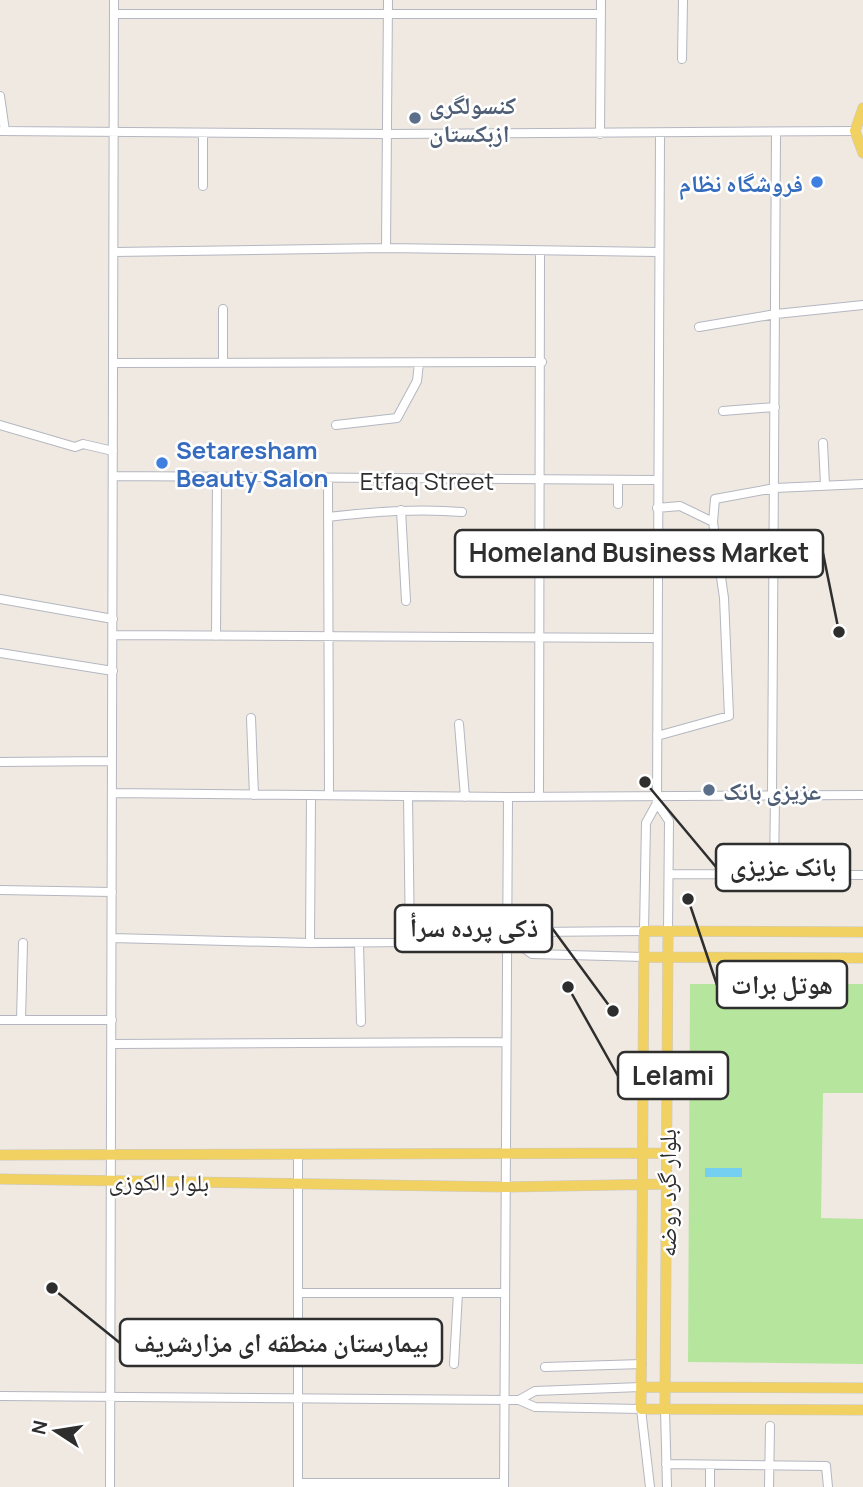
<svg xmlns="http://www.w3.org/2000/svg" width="863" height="1487" font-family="Manrope,'Noto Naskh Arabic',sans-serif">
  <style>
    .green { fill: #b6e59e }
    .water { fill: #75cff0 }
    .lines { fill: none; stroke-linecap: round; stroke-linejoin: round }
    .minor-casing { stroke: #b4b7c1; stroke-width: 10 }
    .major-casing { stroke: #c9c9c9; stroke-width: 11 }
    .minor { stroke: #fff; stroke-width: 8 }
    .major { stroke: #f2d163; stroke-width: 10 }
    .service-dot { fill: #5c6f8a; stroke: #fff; stroke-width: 2.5 }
    .shop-dot { fill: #3f7fe0; stroke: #fff; stroke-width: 2.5 }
    .labels { text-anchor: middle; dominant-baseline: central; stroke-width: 5; stroke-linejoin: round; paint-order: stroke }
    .service-label { font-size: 24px; font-weight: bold; fill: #4e5e75; stroke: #fff; text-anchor: start }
    .shop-label { font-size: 24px; font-weight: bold; fill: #366cbe; stroke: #fff; text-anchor: end }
    .street-label { font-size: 24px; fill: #2e2e2e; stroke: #fff }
    .leader { fill: none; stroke: #2e2e2e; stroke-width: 2.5 }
    .callout-dot { fill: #2e2e2e; stroke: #fff; stroke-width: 2.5 }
    .callout { fill: #fff; stroke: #2e2e2e; stroke-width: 2.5 }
    .callout-label { font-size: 26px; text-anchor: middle; font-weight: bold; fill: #2e2e2e }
  </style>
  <rect width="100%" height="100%" fill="#efe9e1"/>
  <path class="green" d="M690,984H863V1093H823L821,1218L863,1219V1364L688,1362Z"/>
  <path class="water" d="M705,1168H742V1177H705Z"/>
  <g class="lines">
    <g class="minor-casing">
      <path id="minor" d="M114,14H601
        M682,59L683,0
        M0,96L5,131
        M0,131L387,134L855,131
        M600,134L601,0
        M203,186V133
        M386,248L388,0
        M114,252L386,248L658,252
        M223,309V363
        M699,327L776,314L863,305
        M113,363L542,362
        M723,411L775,407
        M0,425L75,447L83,444L113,451
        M336,425L397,418L417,381L419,363
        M823,443L825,485
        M114,476L657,480
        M328,480L329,795
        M618,504V480
        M657,508L680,506L713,522
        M401,510L406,601
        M328,517C373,512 417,508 462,512
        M0,599L113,619
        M113,635L656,638
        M216,636L217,478
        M0,653L113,671
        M251,718L254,795
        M459,724L465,797
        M657,736L729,716L724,598L713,522L715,499L775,488L863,484
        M0,762L112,761
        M112,793L508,797L863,795
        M772,795L776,133
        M408,796L410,942
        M539,796L540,251
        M657,803L669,821L668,931
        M669,874L863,875
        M774,874L775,795
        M0,890L112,892
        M112,938L310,943L507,941L515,942L532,954L644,957
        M515,942L532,932L644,931L646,823L657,803L660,134
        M310,943L311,795
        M359,943L361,1022
        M0,1020H112
        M21,1020L23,943
        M112,1044L505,1042
        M299,1293H504
        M454,1364L458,1293
        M545,1367L642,1364
        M0,1396L519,1400L535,1407L641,1409L650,1487
        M519,1400L535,1391L641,1387
        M665,1409L667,1487
        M666,1464L826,1466L828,1487
        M298,1483H504
        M110,1487L114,0
        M298,1487V1154
        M504,1487L508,797
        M710,1487V1465
        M769,1487L770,1426"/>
    </g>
    <g class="major-casing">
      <path id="major" d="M863,108L855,131L863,153
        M863,932L644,931L641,1409L863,1410
        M644,957L863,958
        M0,1155L666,1153
        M0,1179L506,1187L666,1184
        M641,1387L863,1388
        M665,1409L668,931"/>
    </g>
    <use href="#minor" class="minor"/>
    <use href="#major" class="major"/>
  </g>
  <g class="service-dot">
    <circle cx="415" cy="118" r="7"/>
    <circle cx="709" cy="790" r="7"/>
  </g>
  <g class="shop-dot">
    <circle cx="817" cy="182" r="7"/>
    <circle cx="162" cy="463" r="7"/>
  </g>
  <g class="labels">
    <g class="service-label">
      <text x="429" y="104">کنسولگری<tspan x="429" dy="28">ازبکستان</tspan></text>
      <text x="723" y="790">عزیزی بانک</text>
    </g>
    <g class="shop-label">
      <text x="803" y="182">فروشگاه نظام</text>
      <text x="176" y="449" text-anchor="start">Setaresham<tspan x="176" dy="28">Beauty Salon</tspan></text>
    </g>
    <g class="street-label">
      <text x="427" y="480">Etfaq Street</text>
      <text transform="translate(159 1181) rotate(1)">بلوار الکوزی</text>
      <text transform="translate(666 1193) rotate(-90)">بلوار گرد روضه</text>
    </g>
  </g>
  <path class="leader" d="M839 632L823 553M645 782L716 867M613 1011L552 928M688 899L717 985M568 987L618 1076M52 1288L120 1343"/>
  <g class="callout-dot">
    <circle cx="839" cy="632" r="7"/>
    <circle cx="645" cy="782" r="7"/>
    <circle cx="613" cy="1011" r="7"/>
    <circle cx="688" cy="899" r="7"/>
    <circle cx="568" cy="987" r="7"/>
    <circle cx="52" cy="1288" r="7"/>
  </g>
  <g class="callout">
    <rect x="455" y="530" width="368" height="47" rx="7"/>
    <rect x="716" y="844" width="134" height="47" rx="7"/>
    <rect x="395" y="905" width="157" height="47" rx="7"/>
    <rect x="717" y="961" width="130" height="47" rx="7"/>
    <rect x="618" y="1052" width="110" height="47" rx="7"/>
    <rect x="120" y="1319" width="322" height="47" rx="7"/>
  </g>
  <g class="callout-label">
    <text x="639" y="562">Homeland Business Market</text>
    <text x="783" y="876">بانک عزیزی</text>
    <text x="474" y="937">ذکی پرده سرأ</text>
    <text x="782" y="994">هوتل برات</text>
    <text x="673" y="1085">Lelami</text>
    <text x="281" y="1352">بیمارستان منطقه ای مزارشریف</text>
  </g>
  <g transform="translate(56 1431) rotate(282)" stroke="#ffffff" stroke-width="5" paint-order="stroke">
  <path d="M0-5L12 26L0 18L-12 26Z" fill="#2e2e2e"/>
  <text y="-10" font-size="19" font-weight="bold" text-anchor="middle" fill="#2e2e2e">N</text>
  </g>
</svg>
